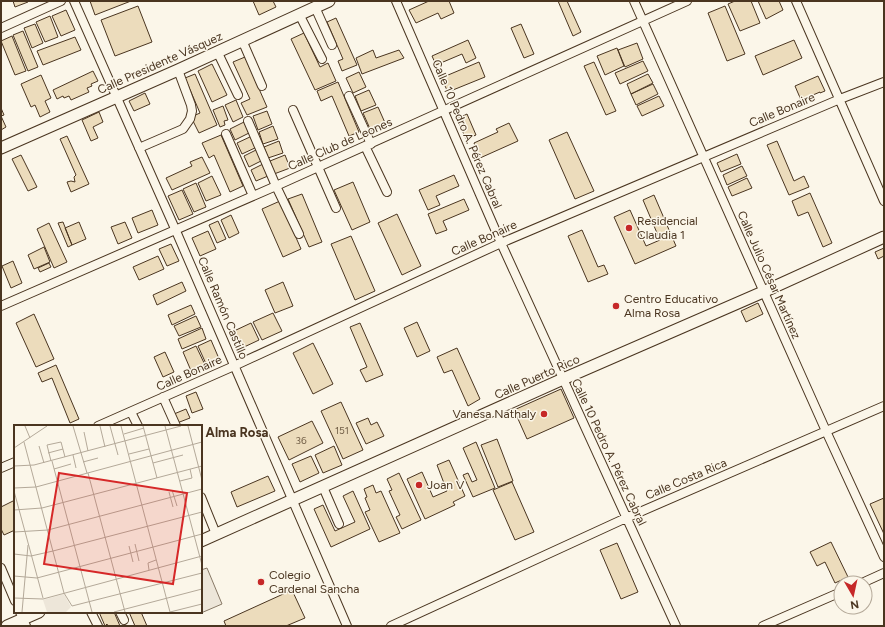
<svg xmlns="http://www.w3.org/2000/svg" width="885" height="627" font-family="Figtree,sans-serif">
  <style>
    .green { fill: #ede6d9; stroke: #887966 }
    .building { fill: #ecdcbc; stroke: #4a3520 }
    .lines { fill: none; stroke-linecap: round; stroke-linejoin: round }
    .street-casing { stroke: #4a3520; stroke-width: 10 }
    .secondary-casing { stroke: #4a3520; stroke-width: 13 }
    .street { stroke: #fbf6e9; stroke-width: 8 }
    .secondary { stroke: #fbf6e9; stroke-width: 11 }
    .poi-dot { fill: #c62828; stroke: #fbf6e9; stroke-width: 1.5 }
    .labels { text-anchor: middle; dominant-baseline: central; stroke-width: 3; stroke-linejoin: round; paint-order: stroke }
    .number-label { font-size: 10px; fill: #725f47 }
    .street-label { font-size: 12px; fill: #4a3520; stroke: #fbf6e9 }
    .poi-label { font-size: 12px; fill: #4a3520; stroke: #fbf6e9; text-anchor: start }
    .neighbourhood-label { font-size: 13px; font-weight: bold; fill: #4a3520; stroke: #fbf6e9 }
    .inset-road { fill: none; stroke: #b4a999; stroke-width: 1 }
    .view { fill: #d62828; fill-opacity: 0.15; stroke: #d62828; stroke-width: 2 }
    .inset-edge { fill: none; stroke: #4a3520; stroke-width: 2 }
  </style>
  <rect width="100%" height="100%" fill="#fbf6e9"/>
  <path class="green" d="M207,568L222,604L201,613V570Z"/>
  <path class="building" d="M13,1H28V2L15,7Z
    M90,1H131L95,15Z
    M253,1H273L276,7L259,15Z
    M429,1H449L454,13L441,19L438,13L416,23L409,10Z
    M558,1H567L581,32L573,36Z
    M735,1H751L760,23L740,31L728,4Z
    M758,1H779L783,10L766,19Z
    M138,6L152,42L115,56L101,20Z
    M725,6L745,54L727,61L708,13Z
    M66,10L75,30L61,36L52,16Z
    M50,16L58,37L45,42L36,22Z
    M336,18L357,65L342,71L338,61L343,59L327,22Z
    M35,24L43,43L32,48L24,28Z
    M521,24L534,54L524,58L511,28Z
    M23,31L38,67L28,71L13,35Z
    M304,33L320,67L328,63L336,81L315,90L291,39Z
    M12,36L26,71L15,75L1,41Z
    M75,37L81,50L43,65L37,51Z
    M468,40L476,58L466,63L462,54L436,65L432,56Z
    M794,40L802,58L763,75L755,56Z
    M637,43L643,59L625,67L618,50Z
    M617,48L624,66L605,75L597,56Z
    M373,50L376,58L399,50L404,58L362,74L356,58Z
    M245,57L267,107L247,115L241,103L250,99L233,62Z
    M643,61L648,71L620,84L615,73Z
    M479,62L485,77L448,92L441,78Z
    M594,62L616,111L606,115L584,66Z
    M212,64L227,95L212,102L198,71Z
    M93,71L98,81L91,84L92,86L87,88L89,92L71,100L69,96L64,98L63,96L57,99L53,90Z
    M359,72L366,87L353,93L346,78Z
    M195,74L217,125L199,133L191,117L200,113L185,78Z
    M648,74L653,83L631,94L627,84Z
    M41,75L51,98L45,101L50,112L40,117L35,105L31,107L21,84Z
    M818,76L825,91L820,93V92L801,100L795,86Z
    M338,82L359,132L349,136L332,96L321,101L317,91Z
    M653,84L658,94L636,105L631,94Z
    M369,90L376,105L361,111L355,96Z
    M145,93L150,104L134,111L129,101Z
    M659,96L664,106L642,116L637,106Z
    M236,100L243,117L233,122L225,105Z
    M223,106L228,120L224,121L225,125L220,127L213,110Z
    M378,107L386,125L371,131L363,113Z
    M1,108L4,115L1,116L6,127L1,130Z
    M267,111L272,124L258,130L253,116Z
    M99,112L103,122L93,127L98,138L91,141L82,120Z
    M467,114L476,135L466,139L457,119Z
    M244,122L249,133L235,140L230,129Z
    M509,123L518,141L480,158L474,143L498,132L496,129Z
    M273,126L278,139L263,144L259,132Z
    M567,132L594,191L575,199L549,140Z
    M221,135L243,186L230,192L214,155L209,158L202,143Z
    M67,136L89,184L71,192L67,182L71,181L75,182L74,177L76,175L60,139Z
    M252,136L257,147L242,154L237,143Z
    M279,141L283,153L268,158L264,147Z
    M777,141L794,181L804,176L809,187L789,195L767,145Z
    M258,149L263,160L249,167L244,156Z
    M737,154L741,164L721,172L717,163Z
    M21,155L37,187L28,191L12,159Z
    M285,155L290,168L274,174L270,161Z
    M202,157L210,173L172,190L166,178L192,166L190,162Z
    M263,164L268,176L256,181L251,170Z
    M742,166L747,176L727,185L723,175Z
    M454,175L459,186L436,196L440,205L428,210L419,190Z
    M212,176L221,195L206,201L198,183Z
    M747,178L752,188L732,196L728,187Z
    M353,182L370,222L352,230L334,190Z
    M196,183L206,207L194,212L183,189Z
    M182,190L193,214L179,220L168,196Z
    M810,193L832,243L823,247L808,212L798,216L792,201Z
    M302,194L322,242L309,247L288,199Z
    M654,195L676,246L635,264L614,217L630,210L646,246L660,240L643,200Z
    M464,199L469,210L443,221L447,230L436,234L428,214Z
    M280,201L301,249L283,257L262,209Z
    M152,210L158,225L138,233L132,218Z
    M397,214L421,266L402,275L378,223Z
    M231,215L239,233L229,238L221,220Z
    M218,221L226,239L217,243L209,225Z
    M63,222L72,245L68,247L58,223Z
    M79,222L86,239L72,245L65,228Z
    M125,222L132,238L118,244L111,227Z
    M49,223L67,262L54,268L37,229Z
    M582,230L598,267L604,265L608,274L588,282L568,236Z
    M208,231L216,249L200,256L192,238Z
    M351,236L375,291L355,300L331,244Z
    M171,244L179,261L167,266L159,249Z
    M44,247L50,262L34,269L28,255Z
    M884,248V256L878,259L875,252Z
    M158,256L164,269L139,280L133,267Z
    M13,261L22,283L11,288L2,266Z
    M49,263L51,267L40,272L38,268Z
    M182,282L186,291L157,305L153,295Z
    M283,282L293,306L275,313L265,290Z
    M758,303L763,314L746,322L741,311Z
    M191,305L195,314L172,325L168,315Z
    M273,313L282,331L262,340L253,322Z
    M34,314L54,359L36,367L16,323Z
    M196,316L201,327L179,336L174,326Z
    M417,322L430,351L417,357L404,328Z
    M251,323L259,340L242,348L234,331Z
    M360,323L383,375L366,382L360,370L367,367L350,327Z
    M202,328L206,339L182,349L178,339Z
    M211,340L220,361L207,366L198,346Z
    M313,343L333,384L313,394L293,353Z
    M196,346L206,367L192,373L183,352Z
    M457,348L480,399L468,406L452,370L444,373L437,357Z
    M165,352L174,372L163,377L154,357Z
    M56,365L79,419L70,423L52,378L42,382L38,373Z
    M561,389L574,418L527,439L514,410Z
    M196,392L203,409L192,413L186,396Z
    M341,402L363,450L343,459L321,411Z
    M186,409L190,418L177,423L174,414Z
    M368,418L371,425L377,422L384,436L366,444L356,423Z
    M312,421L323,443L289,460L278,437Z
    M497,439L513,481L498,487L481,445Z
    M476,442L495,488L473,497L463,475L468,473L472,482L477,480L463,448Z
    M334,446L342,465L323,473L315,455Z
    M311,456L319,473L300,482L292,464Z
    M449,460L465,496L453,502L455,505L425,519L407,479L422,472L433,497L447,491L437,465Z
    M399,473L421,520L402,529L396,517L400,515L389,491L392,490L387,479Z
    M268,476L275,491L237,507L231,492Z
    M512,482L534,532L515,540L493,490Z
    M373,485L376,493L381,491L400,533L379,542L365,512L370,510L365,498L367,497L364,489Z
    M353,491L370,529L331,547L314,509L323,505L335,531L355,522L343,496Z
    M884,498V534L870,504Z
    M15,500V530L4,535L1,529V507Z
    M831,542L848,577L835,583L825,562L817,566L810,552Z
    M617,543L638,592L621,599L600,550Z
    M292,590L305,618L286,626H226L224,621Z
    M99,612H114L120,626H108L107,624L105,626Z
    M129,612H141L147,626H135Z"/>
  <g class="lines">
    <g class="street-casing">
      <path id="street" d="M74,1L176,231L347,626
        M396,1L501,243L676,626
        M634,1L826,431L884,557
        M796,1L884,201
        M315,7L332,45
        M299,14L322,59
        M1,28L61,1
        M242,40L262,86
        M217,51L238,95
        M349,96L371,144
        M293,110L336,208
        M248,121L276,186L299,234
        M226,134L253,196
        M365,146L387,192
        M139,148L183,129L190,119L192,111L191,105L178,70
        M1,306L276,186L687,1
        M163,397L176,426
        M131,412L138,426
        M98,426L234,366L501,243L840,99L884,82
        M1,468L15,462
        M323,487L339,524
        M201,497L216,534
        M1,568L15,601
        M862,583L884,573
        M20,612L26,626
        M91,612L98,626
        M120,612L124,620
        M391,626L626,518L884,406
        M763,626L841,592"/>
    </g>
    <g class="secondary-casing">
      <path id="secondary" d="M1,148L178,70L329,1
        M201,541L563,379L763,292L884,237
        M7,626L39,612"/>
    </g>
    <use href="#street" class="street"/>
    <use href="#secondary" class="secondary"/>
  </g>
  <g class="poi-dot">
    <circle cx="629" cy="228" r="4"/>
    <circle cx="616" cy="306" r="4"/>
    <circle cx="544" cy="414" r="4"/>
    <circle cx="419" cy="485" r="4"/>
    <circle cx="261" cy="582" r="4"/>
  </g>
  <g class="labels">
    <g class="number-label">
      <text x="342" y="430">151</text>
      <text x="301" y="440">36</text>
    </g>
    <g class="street-label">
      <text transform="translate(160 63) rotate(-24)">Calle Presidente Vásquez</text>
      <text transform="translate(782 110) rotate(-23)">Calle Bonaire</text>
      <text transform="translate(467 134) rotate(67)">Calle 10 Pedro A. Pérez Cabral</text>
      <text transform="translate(340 144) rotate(-24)">Calle Club de Leones</text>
      <text transform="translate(484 238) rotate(-24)">Calle Bonaire</text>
      <text transform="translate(769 275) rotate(66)">Calle Julio César Martínez</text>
      <text transform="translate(223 308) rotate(67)">Calle Ramón Castillo</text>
      <text transform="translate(189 373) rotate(-24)">Calle Bonaire</text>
      <text transform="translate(537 377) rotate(-24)">Calle Puerto Rico</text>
      <text transform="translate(609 452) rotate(65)">Calle 10 Pedro A. Pérez Cabral</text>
      <text transform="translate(686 479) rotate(-23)">Calle Costa Rica</text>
    </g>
    <g class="poi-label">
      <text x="637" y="221">Residencial<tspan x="637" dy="14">Claudia 1</tspan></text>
      <text x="624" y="299">Centro Educativo<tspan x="624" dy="14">Alma Rosa</tspan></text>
      <text x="536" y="414" text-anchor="end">Vanesa Nathaly</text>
      <text x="427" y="485">Joan V</text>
      <text x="269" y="575">Colegio<tspan x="269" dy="14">Cardenal Sancha</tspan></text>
    </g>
    <g class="neighbourhood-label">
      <text x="237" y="432">Alma Rosa</text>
    </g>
  </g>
  <g transform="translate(14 425)">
    <rect width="188" height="188" fill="#fbf6e9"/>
    <path d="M50,169L57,182L52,187H33L29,175Z" fill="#ede6d9"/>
    <path class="inset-road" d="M11,1L16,13M59,1L73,48M86,1L91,22M96,1L104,30M107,1L156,187M129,1L143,53M151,1L188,140M174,1L188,55M70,7L74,26M110,9L130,3M10,17L50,168L58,181L188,148M25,21L30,38M0,23L33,1M34,28L49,24M115,29L135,24M59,30L62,43M37,36L33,20L47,17L51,32M38,36L78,187M69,37L84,33M139,38L169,30M0,41L20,40L167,1M40,44L57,39M74,48L111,187M166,56L178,53L176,44M0,63L22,62L188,17M158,65L163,81M0,66L29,173M155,67L159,82M0,85L28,83L188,41M0,107L34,105L188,64M121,119L125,136M115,121L119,137M0,129L17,131L39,126L188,87M135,145L134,138L142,135M0,151L23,153L188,109M0,173L29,174L188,131M8,187L14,120M100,187L188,164M156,187L188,179"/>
    <path class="view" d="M45,48L173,68L159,159L30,139Z"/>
    <rect width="188" height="188" class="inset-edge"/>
  </g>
  <rect width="885" height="627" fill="none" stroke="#4a3520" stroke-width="4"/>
  <g transform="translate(853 595) rotate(171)"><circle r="19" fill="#fbf6e9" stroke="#b4a999"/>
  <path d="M0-3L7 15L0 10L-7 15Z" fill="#c62828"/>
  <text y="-6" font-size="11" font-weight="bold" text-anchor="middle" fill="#4a3520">N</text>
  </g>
</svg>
